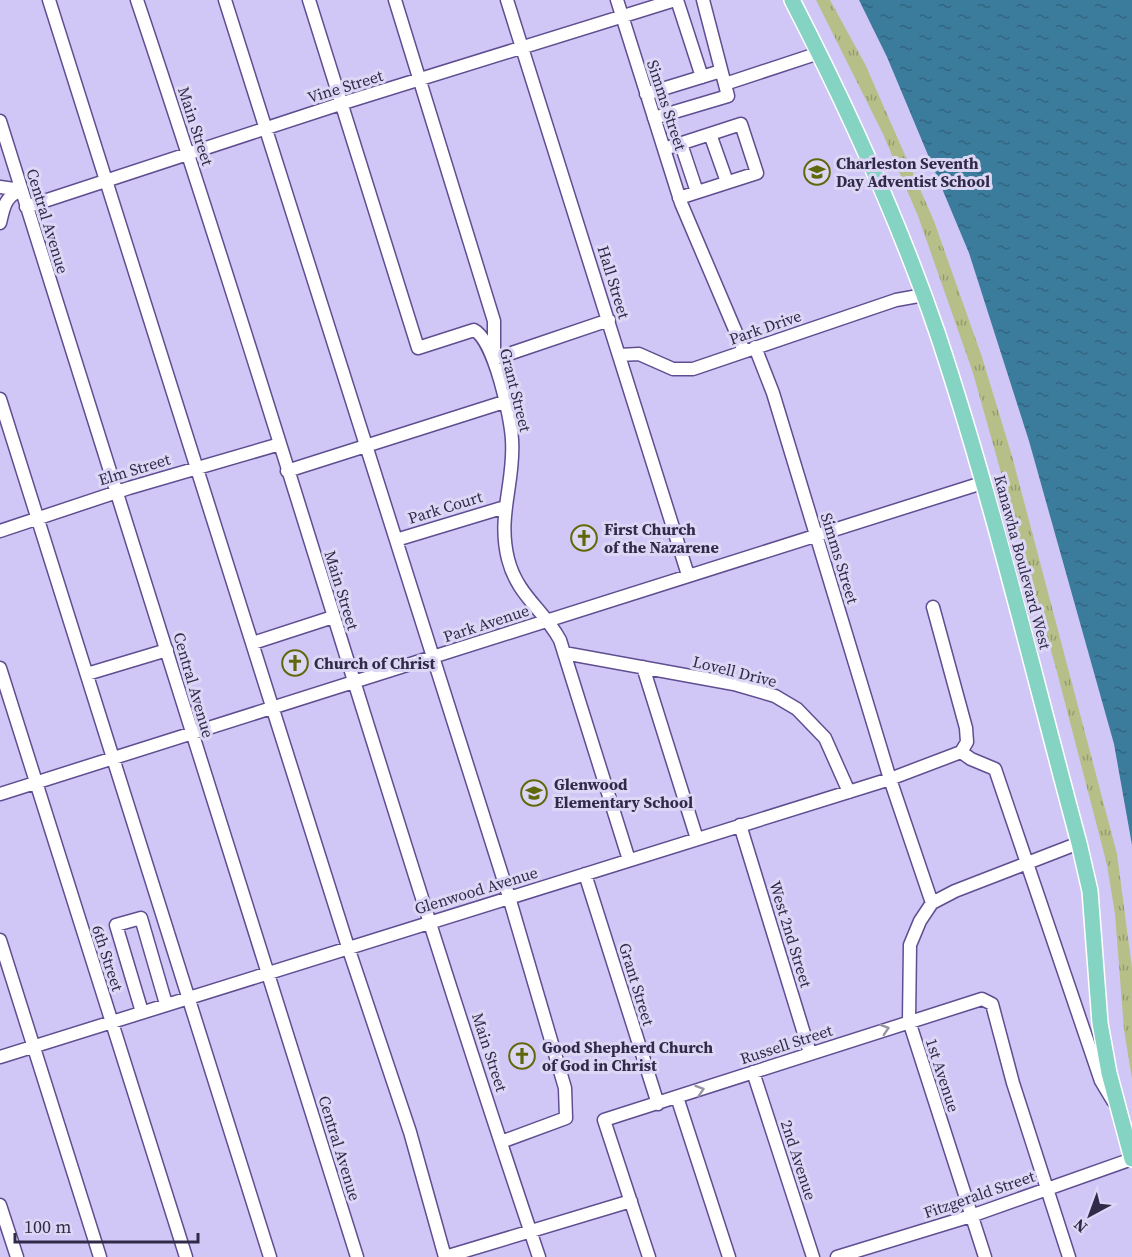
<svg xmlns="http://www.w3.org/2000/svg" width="1132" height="1257" font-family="'Source Serif 4',serif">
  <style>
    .grass { fill: url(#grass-tufts) }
    .water { fill: url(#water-ripples) }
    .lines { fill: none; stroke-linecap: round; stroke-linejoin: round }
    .minor-casing { stroke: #604e91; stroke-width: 15 }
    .major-casing { stroke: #fff; stroke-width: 18 }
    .minor { stroke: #fff; stroke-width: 12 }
    .major { stroke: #85d4c3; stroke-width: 15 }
    .oneway { stroke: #9894a4 }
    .labels { text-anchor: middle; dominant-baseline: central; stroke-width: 6; stroke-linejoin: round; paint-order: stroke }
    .street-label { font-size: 16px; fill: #312a48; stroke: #ddd7f6 }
    .poi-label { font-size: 16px; font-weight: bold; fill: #312a48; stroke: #ddd7f6; text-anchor: start }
  </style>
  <defs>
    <pattern id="grass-tufts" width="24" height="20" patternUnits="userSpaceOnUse" patternTransform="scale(1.5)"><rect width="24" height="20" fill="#b7bf88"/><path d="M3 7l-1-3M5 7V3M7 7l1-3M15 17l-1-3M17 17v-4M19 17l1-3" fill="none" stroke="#959b71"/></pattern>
    <pattern id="water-ripples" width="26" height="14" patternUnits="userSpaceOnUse" patternTransform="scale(1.5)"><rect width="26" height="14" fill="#3b7b9c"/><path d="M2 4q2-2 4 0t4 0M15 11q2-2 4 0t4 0" fill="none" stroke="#326581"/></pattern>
  </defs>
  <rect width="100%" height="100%" fill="#d1c7f6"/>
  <path class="grass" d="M816,0H830L865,64L934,221L982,357L1012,456L1117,854L1132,968V1079L1124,1030L1115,914L1107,865L1057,672L973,373L918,216L883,134Z"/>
  <path class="water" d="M859,0H1132V845L1114,744L1029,441L969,253L887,57Z"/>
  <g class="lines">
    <g class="minor-casing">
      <path id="minor" d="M49,0L348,947L410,1132L445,1257
        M137,0C277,417 398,840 539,1257
        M225,0L509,897L565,1088L566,1118L501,1142
        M309,0L418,348L474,330C494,340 511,417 512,440C515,482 497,515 508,559C517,595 543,609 560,640L629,860
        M395,0L494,321V355
        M507,0L688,575
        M617,0L681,203L744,351
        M677,0L702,77
        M725,84L819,53
        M646,94L721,71
        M654,118L728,96L703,0
        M0,121L357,1257
        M710,134L727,182
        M681,144L697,192
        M664,149L741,124L757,173L679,198
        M0,187L21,190C5,197 4,206 0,223
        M26,207L340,104L675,0
        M755,347L773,393L890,779L932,903
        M619,355L639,354L673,369H693L896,300L924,295
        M494,359L609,320
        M0,399L270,1257
        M287,471L504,402
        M0,531L129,488L280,444
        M396,540L505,507
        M933,607L966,728L967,742L961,752L971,759L995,769L1101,1081L1113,1101
        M253,643L333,617
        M564,653L734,684L775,696L797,709L825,738L849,792
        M643,667L697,839
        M0,668L186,1257
        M87,674L167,650
        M0,794L982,483
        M740,825L810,1053
        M585,874L658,1104
        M0,940L100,1257
        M142,1012L116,925L141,918L166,1004
        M0,1057L890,779L961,752
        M753,1072L813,1257
        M677,1097L729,1257
        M0,1205L17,1257
        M445,1257L631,1201
        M649,1257L604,1120L982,999L992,1004L1013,1083L1069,1257
        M837,1257L971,1216L1132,1159
        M985,1257L909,1021L910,945L920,921L932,903L955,891L1079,843"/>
    </g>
    <g class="major-casing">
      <path id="major" d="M792,0C847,107 898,218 937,332C993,500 1033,673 1079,843L1090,891L1100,1023L1109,1073L1132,1159"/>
    </g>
    <use href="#minor" class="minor"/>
    <use href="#major" class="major"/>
  </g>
  <defs><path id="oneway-chevron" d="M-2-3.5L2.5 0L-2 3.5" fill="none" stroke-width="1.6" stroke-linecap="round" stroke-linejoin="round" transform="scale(1.5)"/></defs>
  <g class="oneway">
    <use href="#oneway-chevron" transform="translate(885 1029) rotate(-18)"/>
    <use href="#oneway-chevron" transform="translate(700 1090) rotate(-18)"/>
  </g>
  <defs>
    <g id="school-ring" transform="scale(1.35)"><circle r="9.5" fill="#ddd7f6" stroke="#616809" stroke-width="1.5"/><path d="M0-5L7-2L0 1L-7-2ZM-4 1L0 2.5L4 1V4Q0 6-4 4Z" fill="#616809"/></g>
    <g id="church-ring" transform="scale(1.35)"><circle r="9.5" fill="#ddd7f6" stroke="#616809" stroke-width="1.5"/><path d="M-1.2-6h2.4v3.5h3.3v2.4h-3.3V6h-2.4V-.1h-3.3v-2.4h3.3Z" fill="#616809"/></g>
  </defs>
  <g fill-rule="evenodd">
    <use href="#school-ring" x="817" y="172"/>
    <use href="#church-ring" x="584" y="538"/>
    <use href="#church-ring" x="295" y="663"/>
    <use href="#school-ring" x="534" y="793"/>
    <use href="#church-ring" x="522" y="1056"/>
  </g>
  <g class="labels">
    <g class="street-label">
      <text transform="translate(345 86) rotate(-17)">Vine Street</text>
      <text transform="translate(667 105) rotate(72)">Simms Street</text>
      <text transform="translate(196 126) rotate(72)">Main Street</text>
      <text transform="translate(48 221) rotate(73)">Central Avenue</text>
      <text transform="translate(614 282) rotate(73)">Hall Street</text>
      <text transform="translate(765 327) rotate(-19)">Park Drive</text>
      <text transform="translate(516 390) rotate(76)">Grant Street</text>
      <text transform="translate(134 469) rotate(-17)">Elm Street</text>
      <text transform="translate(445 507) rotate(-17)">Park Court</text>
      <text transform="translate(840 558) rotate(73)">Simms Street</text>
      <text transform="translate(1023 562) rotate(75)">Kanawha Boulevard West</text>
      <text transform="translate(342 590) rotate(73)">Main Street</text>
      <text transform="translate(486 623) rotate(-18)">Park Avenue</text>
      <text transform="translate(735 671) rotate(14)">Lovell Drive</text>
      <text transform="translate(194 685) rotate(74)">Central Avenue</text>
      <text transform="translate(476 890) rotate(-17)">Glenwood Avenue</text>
      <text transform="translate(791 934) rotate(73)">West 2nd Street</text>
      <text transform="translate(108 958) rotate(72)">6th Street</text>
      <text transform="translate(637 984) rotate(73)">Grant Street</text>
      <text transform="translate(786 1044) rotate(-18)">Russell Street</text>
      <text transform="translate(490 1052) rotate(72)">Main Street</text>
      <text transform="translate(943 1075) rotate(72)">1st Avenue</text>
      <text transform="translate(340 1148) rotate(73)">Central Avenue</text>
      <text transform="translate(799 1160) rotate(72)">2nd Avenue</text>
      <text transform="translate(979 1194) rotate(-19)">Fitzgerald Street</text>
    </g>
    <g class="poi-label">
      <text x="836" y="163">Charleston Seventh<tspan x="836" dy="18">Day Adventist School</tspan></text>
      <text x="604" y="529">First Church<tspan x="604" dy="18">of the Nazarene</tspan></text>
      <text x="314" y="663">Church of Christ</text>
      <text x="554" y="784">Glenwood<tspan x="554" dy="18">Elementary School</tspan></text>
      <text x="542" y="1047">Good Shepherd Church<tspan x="542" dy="18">of God in Christ</tspan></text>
    </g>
  </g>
  <g transform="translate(1090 1215) rotate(221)" stroke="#ddd7f6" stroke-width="4.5" paint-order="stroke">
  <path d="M0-4.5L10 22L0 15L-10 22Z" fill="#312a48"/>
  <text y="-9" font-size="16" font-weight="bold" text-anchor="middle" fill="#312a48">N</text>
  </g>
  <path d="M15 1233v9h183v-9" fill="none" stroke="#312a48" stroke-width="3"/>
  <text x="24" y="1233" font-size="18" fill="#312a48" stroke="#ddd7f6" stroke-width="4.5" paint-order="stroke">100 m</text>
</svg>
